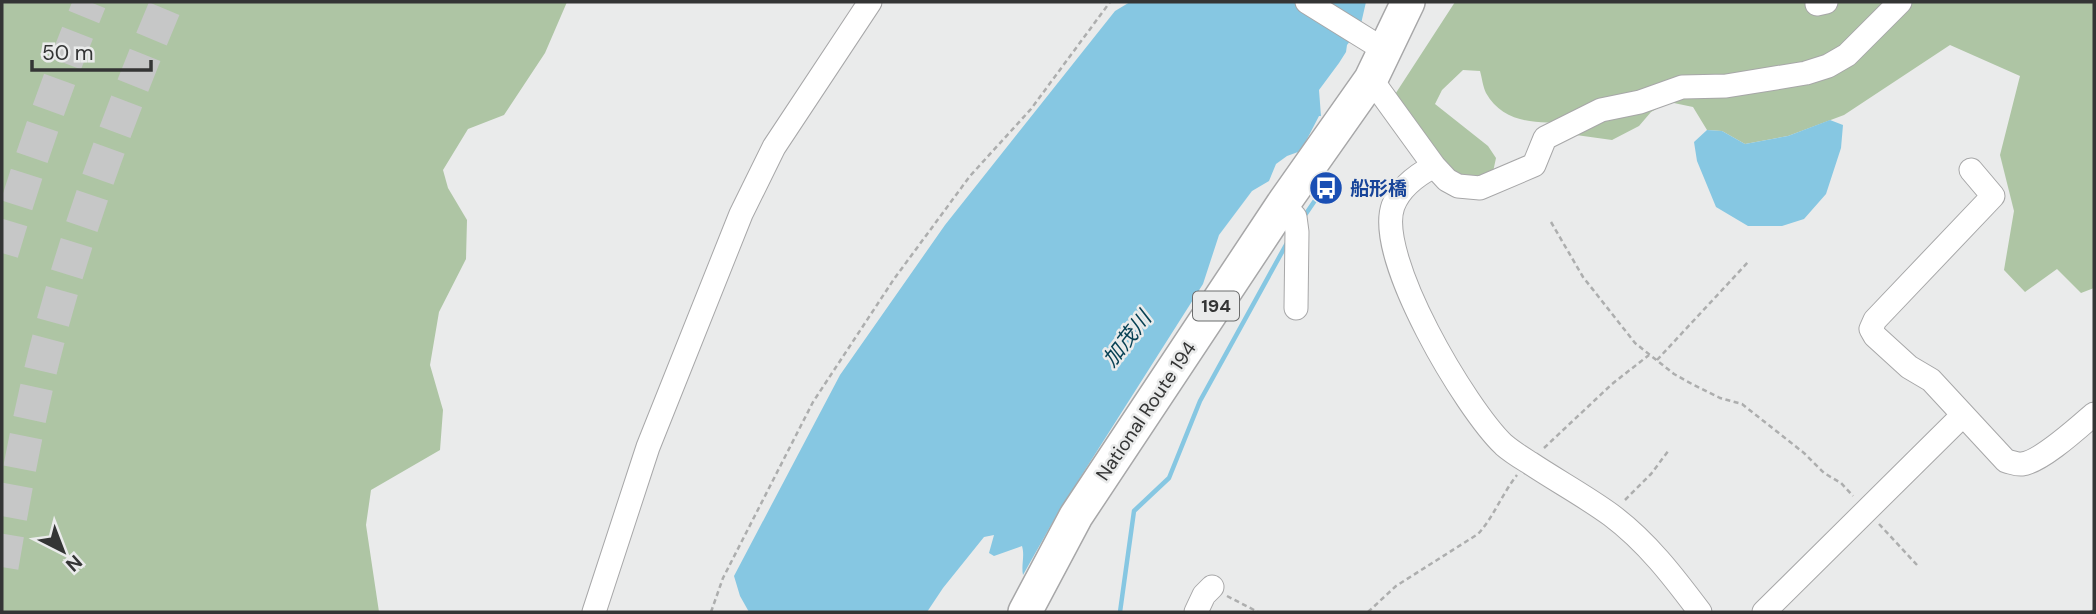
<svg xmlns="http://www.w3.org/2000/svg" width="2096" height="614" font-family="'DM Sans','Noto Sans JP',sans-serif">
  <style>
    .green { fill: #aec5a4 }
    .water { fill: #86c7e2 }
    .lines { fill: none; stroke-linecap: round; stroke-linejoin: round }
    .stream { stroke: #86c7e2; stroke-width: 4.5 }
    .highway-tunnel { stroke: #c6c7c7; stroke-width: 33; stroke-dasharray: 33 17; stroke-linecap: butt }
    .minor-casing { stroke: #a7a7a8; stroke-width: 25 }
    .highway-casing { stroke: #a7a7a8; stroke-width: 36 }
    .path { stroke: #adaeae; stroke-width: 2.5; stroke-dasharray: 5 3.5; stroke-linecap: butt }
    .minor { stroke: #fff; stroke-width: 23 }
    .highway { stroke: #fff; stroke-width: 33 }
    .labels { text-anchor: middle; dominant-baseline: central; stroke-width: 5; stroke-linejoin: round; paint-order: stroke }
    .shield { fill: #eaebeb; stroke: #6b6c6c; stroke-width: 2 }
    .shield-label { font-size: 18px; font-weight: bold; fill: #343535 }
    .transit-label { font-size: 19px; font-weight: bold; fill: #164399; stroke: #eaebeb; text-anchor: start }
    .street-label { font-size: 19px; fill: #343535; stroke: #eaebeb }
    .water-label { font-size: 21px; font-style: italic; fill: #074154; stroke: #eaebeb }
  </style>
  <rect width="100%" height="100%" fill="#eaebeb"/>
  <path class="green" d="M2,2H567L545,53L504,115L468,129L443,170L448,188L467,220L466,259L439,312L430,365L443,410L440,450L371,490L366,525L379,612H2Z
    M1455,2H2094V288L2081,293L2057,269L2025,292L2004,270L2014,211L2000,155L2020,76L1950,45L1844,115L1788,136L1745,144L1722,131L1707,130L1693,107L1669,102L1651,112L1639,126L1612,140L1576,135L1559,122C1531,124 1501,120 1486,93C1483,87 1482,78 1480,71L1463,70L1442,90L1435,104L1488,146L1496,158L1493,172C1489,174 1483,179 1479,180C1446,185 1410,122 1392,99Z"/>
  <path class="water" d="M1130,2H1366L1360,28L1347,45L1346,52L1339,63L1319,90L1321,116H1319L1305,143L1298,152L1287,156L1276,164L1269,181L1252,191L1219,235L1203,284L1059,511L1023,575C1021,565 1025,556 1022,546L994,556L989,553L994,535L984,537L943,588L927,612H749L740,596L734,576L840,375L945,225L1115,11Z
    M1830,120L1843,125L1841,148L1826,194L1804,219L1782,226H1748L1716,207L1697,161L1694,142L1707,130L1722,131L1745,144L1788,136Z"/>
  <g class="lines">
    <path class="stream" d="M1303,218L1329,180L1325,169
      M1120,612L1134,511L1169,478L1200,401L1287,243"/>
    <path class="highway-tunnel" d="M2,253C27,168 56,84 90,2
      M2,567C16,485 31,402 53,322C83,213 123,106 167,2"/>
    <g class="minor-casing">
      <path id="minor" d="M1307,2L1386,51
        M1817,4L1826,2
        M1371,79L1434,166L1447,180L1458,186L1480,188L1534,165L1545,138L1601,110L1640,102L1682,87L1726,86L1806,73L1828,66L1847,55L1900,2
        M1434,166C1417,175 1400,187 1393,206C1375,257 1466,409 1504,445C1512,452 1522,458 1530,463C1557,481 1585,496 1611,515C1647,542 1673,576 1700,612
        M1971,170L1993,196L1875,320L1871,329L1875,336L1909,367L1931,380L2006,461C2011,462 2018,465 2022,464C2041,462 2080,426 2094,414
        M1283,204L1295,217L1297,232L1296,308
        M594,612L648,447L741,214L774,147L870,2
        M1196,612L1204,595L1212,587
        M1764,612L1963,415"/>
    </g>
    <g class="highway-casing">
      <path id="highway" d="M1025,612L1076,516L1283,204L1371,79L1408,2"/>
    </g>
    <path class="path" d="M1551,222L1583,277L1635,343L1674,374L1692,384L1720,398L1742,404L1804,453L1824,473L1841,483L1853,496
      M1657,360L1749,261
      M1544,448L1612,384L1649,355
      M1625,500L1651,474L1669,450
      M1879,524L1917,565
      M1227,596L1258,612
      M711,612L723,578L813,402L894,279L970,176L1031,109L1110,2
      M1368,612L1396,586L1478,534C1493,518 1502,494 1517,475
      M2090,612L2094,610"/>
    <use href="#minor" class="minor"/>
    <use href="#highway" class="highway"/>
  </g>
  <defs>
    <g id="bus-disc" transform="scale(1.75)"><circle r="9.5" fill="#1a4fb4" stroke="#eaebeb"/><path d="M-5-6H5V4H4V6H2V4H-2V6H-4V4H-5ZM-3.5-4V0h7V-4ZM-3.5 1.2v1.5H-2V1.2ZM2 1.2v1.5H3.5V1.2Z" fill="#fff"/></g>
  </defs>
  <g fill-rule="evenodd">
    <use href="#bus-disc" x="1326" y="188"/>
  </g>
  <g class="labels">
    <rect class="shield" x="1193" y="291.5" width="46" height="29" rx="5"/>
    <g class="shield-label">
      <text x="1216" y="306">194</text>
    </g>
    <g class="transit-label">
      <text x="1350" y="188">船形橋</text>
    </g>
    <g class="street-label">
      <text transform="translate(1146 411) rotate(-56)">National Route 194</text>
    </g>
    <g class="water-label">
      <text transform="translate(1127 339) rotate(-52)">加茂川</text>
    </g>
  </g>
  <rect width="2096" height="614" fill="none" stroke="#343535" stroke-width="7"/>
  <g transform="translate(63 551) rotate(138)" stroke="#eaebeb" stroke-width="5" paint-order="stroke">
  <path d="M0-5L12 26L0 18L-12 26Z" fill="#343535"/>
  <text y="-10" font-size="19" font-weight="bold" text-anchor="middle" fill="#343535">N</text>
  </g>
  <path d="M32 60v10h119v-10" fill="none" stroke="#343535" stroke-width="3.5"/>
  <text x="42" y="60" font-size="21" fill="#343535" stroke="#eaebeb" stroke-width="5" paint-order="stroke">50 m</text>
</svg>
